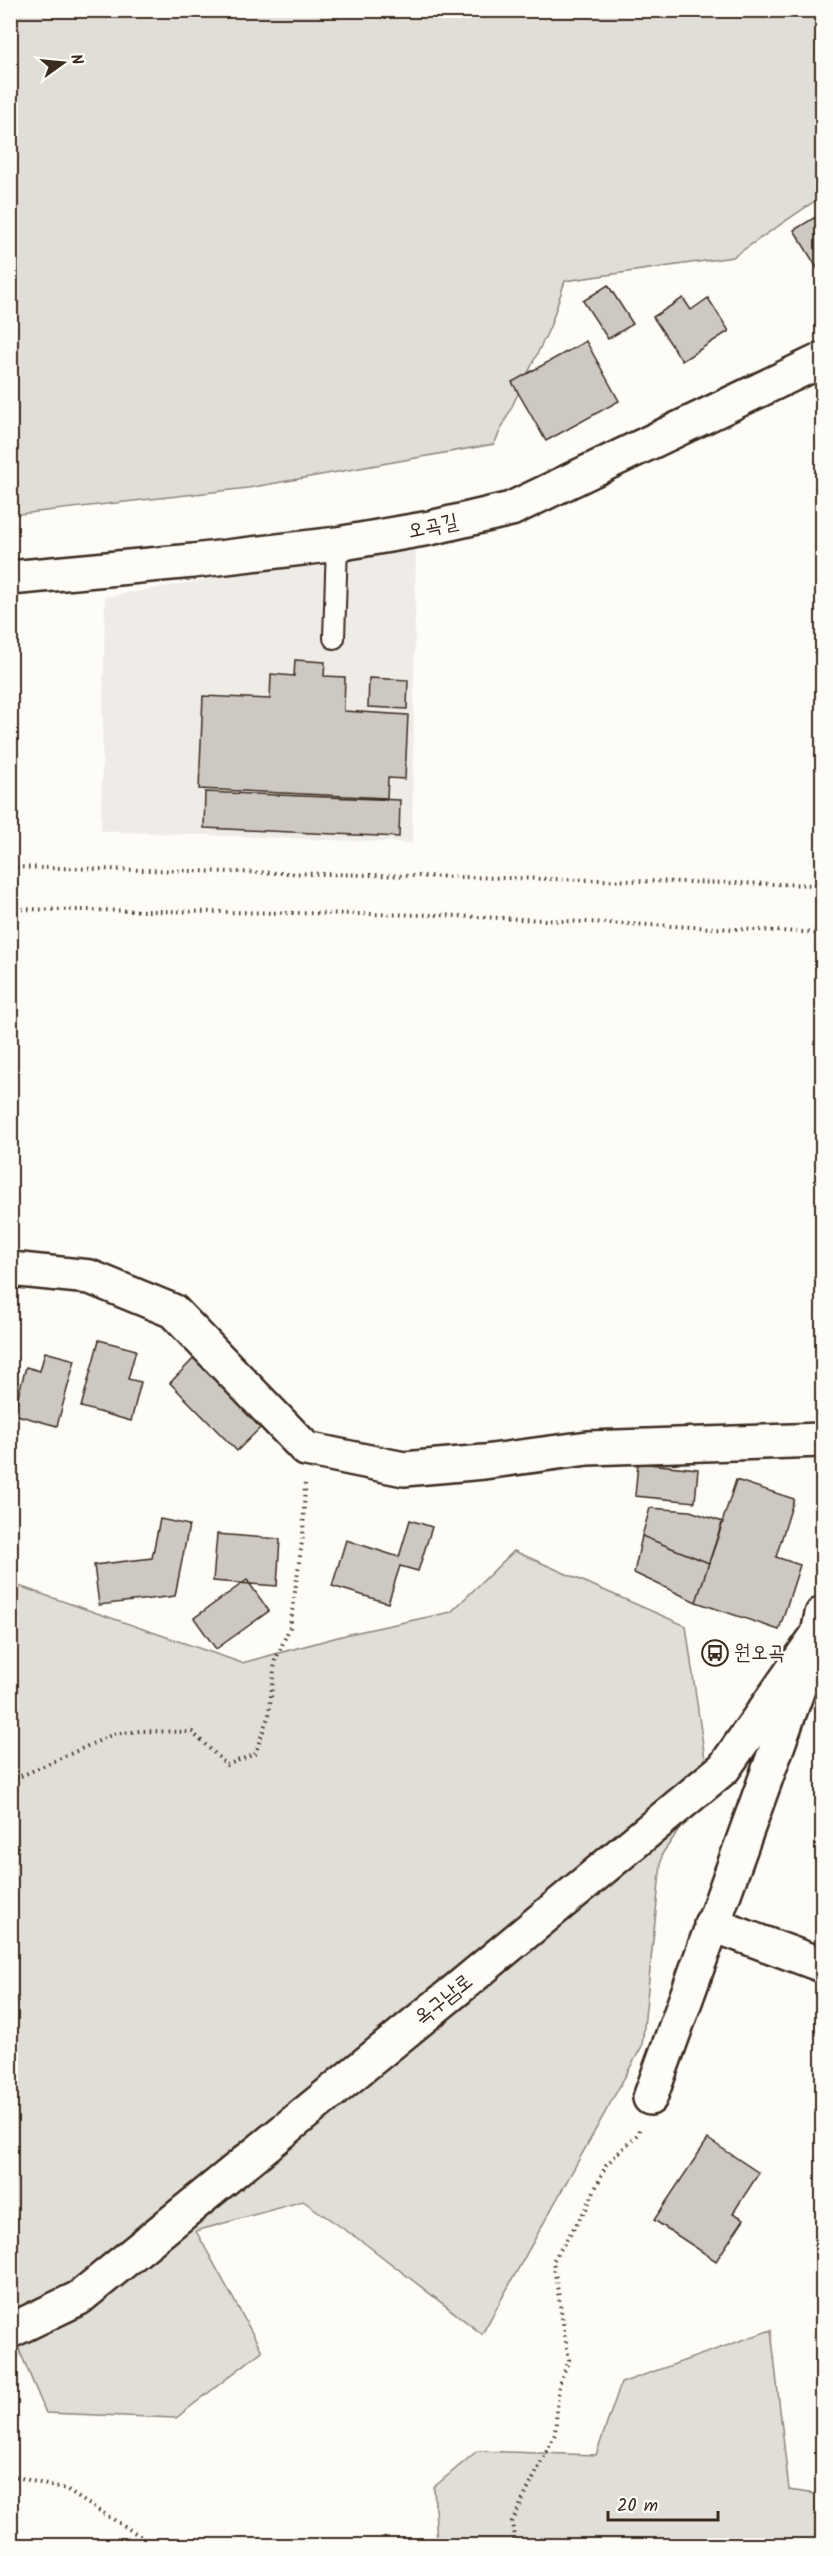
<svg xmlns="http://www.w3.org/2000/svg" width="833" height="2556" font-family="Kalam,'Poor Story',sans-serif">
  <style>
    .built { fill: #efece7 }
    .green { fill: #e1ded7; stroke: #8e847a; stroke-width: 1.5 }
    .building { fill: #cdc8c2; stroke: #3b2a1e; stroke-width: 1.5 }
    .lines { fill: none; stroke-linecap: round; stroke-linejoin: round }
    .lane-casing { stroke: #3b2a1e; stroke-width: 24 }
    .street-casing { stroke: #3b2a1e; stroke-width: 38 }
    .path { stroke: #3b2a1e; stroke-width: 4; stroke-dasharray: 1.5 4.5; stroke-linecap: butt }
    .lane { stroke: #fdfcf7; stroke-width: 20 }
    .street { stroke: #fdfcf7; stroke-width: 33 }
    .labels { text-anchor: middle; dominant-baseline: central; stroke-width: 5; stroke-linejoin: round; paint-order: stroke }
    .street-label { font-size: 21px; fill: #3b2a1e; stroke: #fdfcf7 }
    .poi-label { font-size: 21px; fill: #3b2a1e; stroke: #fdfcf7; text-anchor: start }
  </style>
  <rect width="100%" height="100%" fill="#fdfcf7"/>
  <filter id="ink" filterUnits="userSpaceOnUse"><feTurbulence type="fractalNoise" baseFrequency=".0167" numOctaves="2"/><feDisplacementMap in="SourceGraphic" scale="12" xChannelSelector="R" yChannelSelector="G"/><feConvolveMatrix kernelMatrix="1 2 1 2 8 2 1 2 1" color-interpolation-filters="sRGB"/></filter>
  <g filter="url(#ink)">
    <path class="built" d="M416,544L412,843L101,831L105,597Z"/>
    <path class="green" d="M10,11H822V196L733,257L565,281L550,327L494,444L248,488L11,515Z
      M514,1551L686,1626L709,1787L662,1854L642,2046L482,2334L367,2245L303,2201L196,2231L262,2351L176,2418L46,2413L10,2328V1583L242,1663L349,1634L451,1612Z
      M771,2330L789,2490L822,2495V2545H437L434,2487L477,2451L596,2455L621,2383Z"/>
    <path class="building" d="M822,213V276L794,230Z
      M608,285L633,324L608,339L583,301Z
      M683,298L691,310L708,298L729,331L682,361L653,317Z
      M586,341L619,401L546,441L512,382Z
      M295,660L325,662L324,676L345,677L344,711L408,715L405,779L388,778L387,798L199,789L203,696L270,699L271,674L294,676Z
      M369,678L408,680L407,709L368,707Z
      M205,792L400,800L399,837L204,828Z
      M99,1340L136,1350L128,1379L141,1382L131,1421L81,1407Z
      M45,1352L75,1360L57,1426L13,1414L26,1367L40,1371Z
      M195,1357L263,1425L237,1451L170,1383Z
      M638,1463L698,1469L695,1502L635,1496Z
      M736,1480L794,1499L776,1557L800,1565L779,1630L696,1602Z
      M650,1508L690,1511L723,1522L709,1563L642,1536Z
      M160,1519L189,1525L175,1596L99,1605L94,1565L152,1558Z
      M410,1520L432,1527L418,1571L400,1566L388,1603L332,1586L346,1540L399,1557Z
      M217,1534L280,1539L277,1586L213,1581Z
      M642,1536L709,1563L696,1602L634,1573Z
      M247,1580L269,1611L216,1649L194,1618Z
      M708,2139L759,2173L733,2213L744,2219L716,2261L654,2220Z
      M822,2329V2346L814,2338Z"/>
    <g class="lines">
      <g class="lane-casing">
        <path id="lane" d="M334,638L337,544"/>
      </g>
      <g class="street-casing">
        <path id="street" d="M10,578L193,561L337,544L430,528L511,509L822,360
          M10,1269L90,1277L173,1311L306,1449L404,1469L484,1462L588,1448L822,1440
          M711,1924L822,1965
          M650,2098L802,1678
          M10,2331L79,2298L455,1991L724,1768L818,1634L822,1614"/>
      </g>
      <path class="path" d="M10,867L822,885
        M10,909L436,915L822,933
        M10,1781L114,1734L140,1731L192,1732L227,1765L255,1754L269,1714L275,1661L290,1627L303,1535L305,1483
        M10,2475L66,2490L156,2546
        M515,2546L512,2522L555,2434L559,2384L569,2360L553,2261L586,2209L606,2165L638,2134L639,2129"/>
      <use href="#lane" class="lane"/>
      <use href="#street" class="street"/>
    </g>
  </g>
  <defs>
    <g id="bus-ring" transform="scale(1.35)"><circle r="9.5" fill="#fdfcf7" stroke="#3b2a1e" stroke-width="1.5"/><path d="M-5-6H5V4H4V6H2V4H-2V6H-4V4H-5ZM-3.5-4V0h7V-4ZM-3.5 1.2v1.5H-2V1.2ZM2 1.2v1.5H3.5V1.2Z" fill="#3b2a1e"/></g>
  </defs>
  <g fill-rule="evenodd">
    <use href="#bus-ring" x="715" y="1653"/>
  </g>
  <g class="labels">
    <g class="street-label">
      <text transform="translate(433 527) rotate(-12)">오곡길</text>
      <text transform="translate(444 2000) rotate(-39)">옥구남로</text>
    </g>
    <g class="poi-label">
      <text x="734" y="1653">원오곡</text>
    </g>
  </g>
  <rect width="833" height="2556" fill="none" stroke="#fdfcf7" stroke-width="36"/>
  <rect x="18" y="18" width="797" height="2520" fill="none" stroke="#3b2a1e" stroke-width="2" filter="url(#ink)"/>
  <g transform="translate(63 63) rotate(75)" stroke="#fdfcf7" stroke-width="4.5" paint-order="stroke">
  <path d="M0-4.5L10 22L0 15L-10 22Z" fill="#3b2a1e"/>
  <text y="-9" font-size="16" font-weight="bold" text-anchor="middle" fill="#3b2a1e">N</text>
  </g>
  <path d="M608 2511v9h110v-9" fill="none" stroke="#3b2a1e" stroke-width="3"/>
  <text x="617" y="2511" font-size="18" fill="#3b2a1e" stroke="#fdfcf7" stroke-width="4.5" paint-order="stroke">20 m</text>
</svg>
